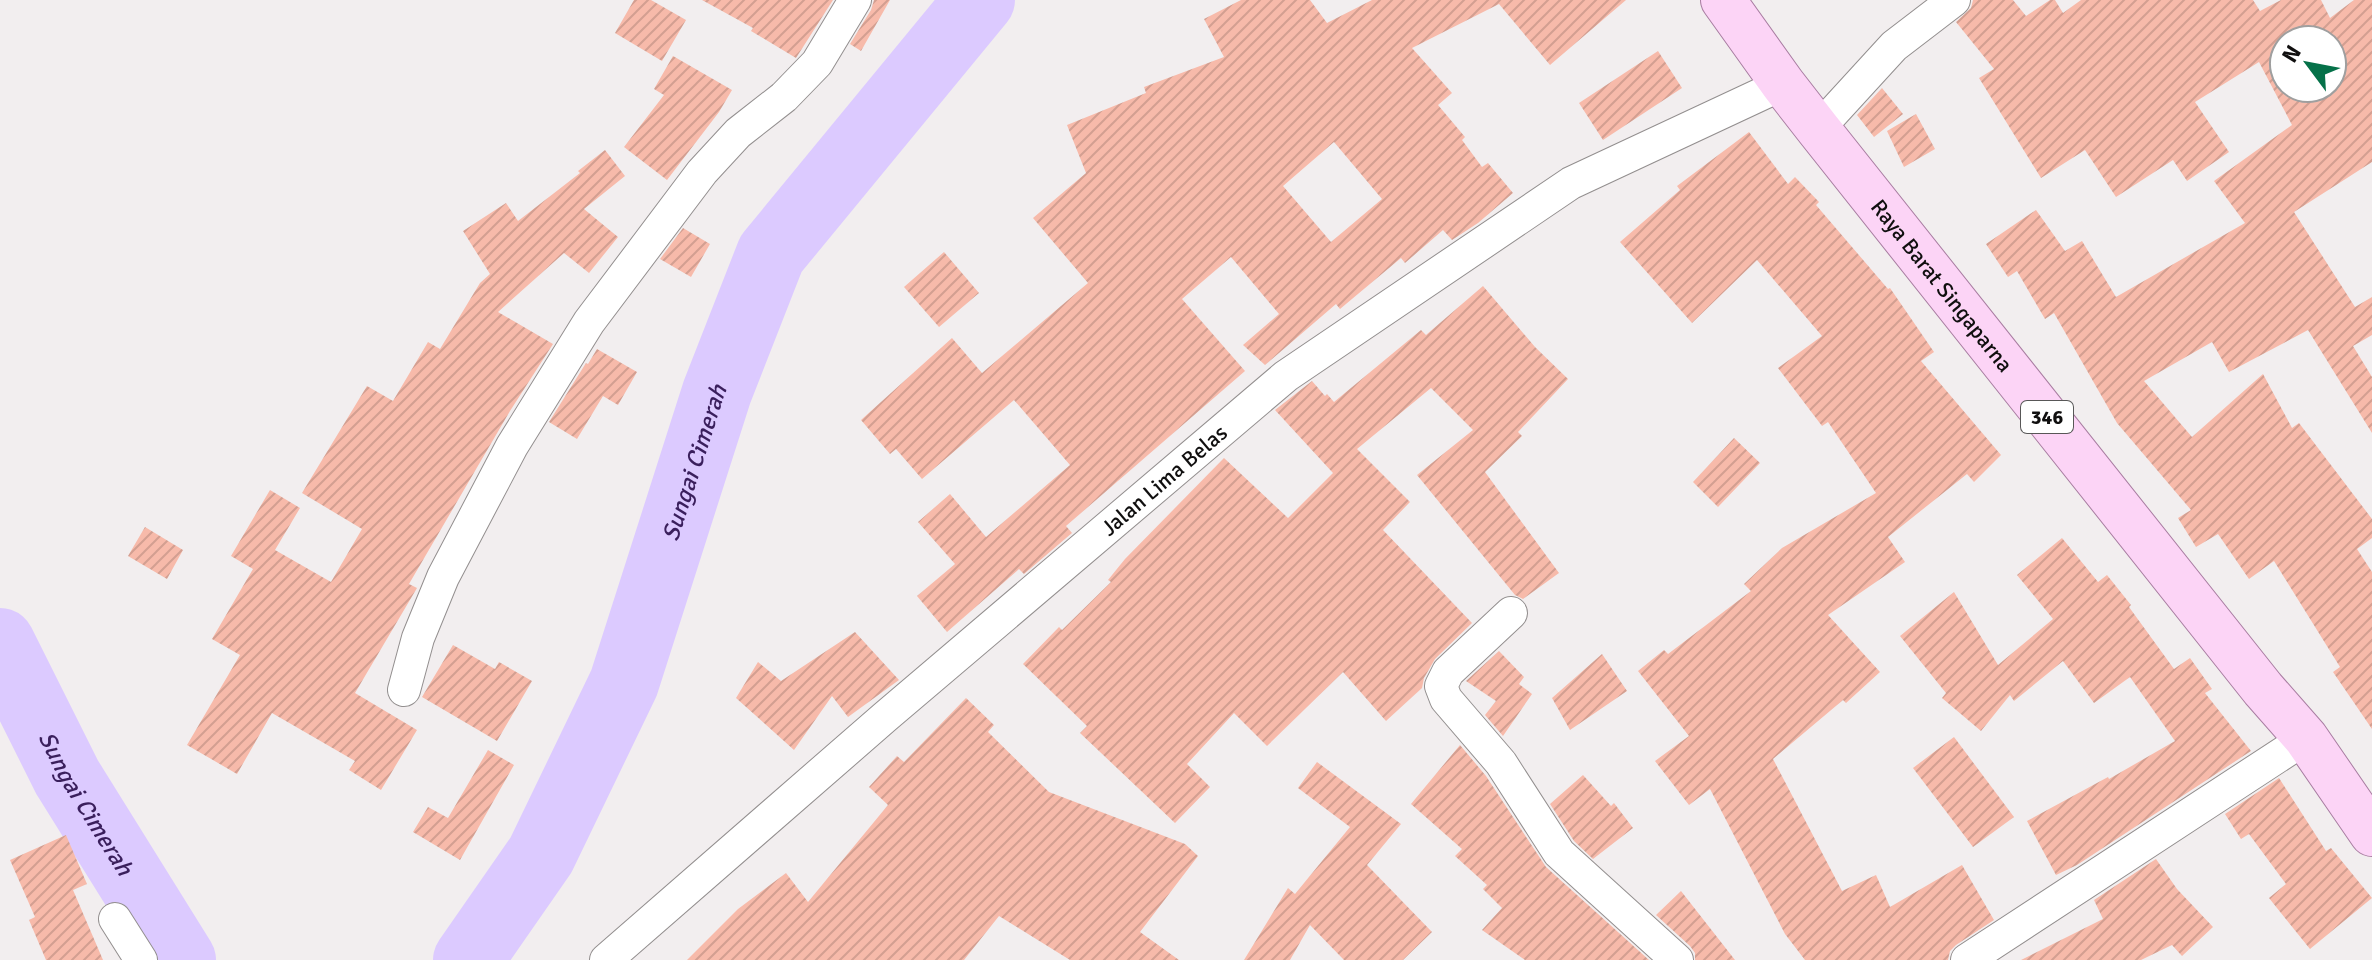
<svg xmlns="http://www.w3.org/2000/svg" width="2372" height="960" font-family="Signika,sans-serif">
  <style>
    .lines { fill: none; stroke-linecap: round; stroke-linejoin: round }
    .river { stroke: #dccaff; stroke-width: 70 }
    .building { fill: url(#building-hatch); fill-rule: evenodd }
    .minor-casing { stroke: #938f8f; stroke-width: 34 }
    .primary-casing { stroke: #a87da1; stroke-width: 46 }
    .minor { stroke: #fff; stroke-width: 32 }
    .primary { stroke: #fcd4f6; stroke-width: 44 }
    .labels { text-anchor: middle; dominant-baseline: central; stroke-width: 6; stroke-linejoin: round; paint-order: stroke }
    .shield { fill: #fff; stroke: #585757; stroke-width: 2 }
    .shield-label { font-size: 20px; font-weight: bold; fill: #100f0f }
    .street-label { font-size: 22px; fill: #100f0f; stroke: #fff }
    .water-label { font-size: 24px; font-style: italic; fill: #3a1f5c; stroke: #fff }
  </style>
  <defs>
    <pattern id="building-hatch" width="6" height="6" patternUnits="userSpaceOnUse" patternTransform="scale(2)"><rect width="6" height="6" fill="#f7baaa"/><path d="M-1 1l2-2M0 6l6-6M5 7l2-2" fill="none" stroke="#d39f91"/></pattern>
  </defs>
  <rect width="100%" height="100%" fill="#f2eeef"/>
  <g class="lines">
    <g class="river">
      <path id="s1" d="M0,643L67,777L181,960"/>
      <path id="s2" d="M468,960L541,855L624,683L717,392L771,254L980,0"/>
    </g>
  </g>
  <path class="building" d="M634,0H651L686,20L662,61L615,33Z
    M702,0H833L796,58L751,31L753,28Z
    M874,0H890L861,51L850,44L871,10Z
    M1241,0H1310L1327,23L1372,0H1626L1550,65L1499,4L1412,48L1452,93L1438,105L1465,137L1462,140L1482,167L1488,163L1513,193L1478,223L1452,240L1443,230L1405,263L1401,258L1340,309L1336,304L1265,365L1243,345L1279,314L1231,257L1182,299L1245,371L1066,526L1072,533L1024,574L1019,569L947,632L917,596L955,564L918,522L950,494L986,537L1070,465L1014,400L922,479L896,449L890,454L861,420L952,338L982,373L1088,283L1033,218L1086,173L1067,125L1146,93L1144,87L1224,57L1204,19ZM1334,142L1382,199L1331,242L1283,186Z
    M1973,0H2013L2026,16L2050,0H2055L2063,13L2081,0H2253L2260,11L2281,0H2321L2330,18L2354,0H2372V162L2294,212L2355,307L2372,297V335L2353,346L2372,377V433L2308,330L2229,372L2212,342L2144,381L2192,437L2263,374L2292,428L2299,423L2372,519V538L2357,549L2372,572V729L2333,672L2340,667L2274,561L2249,579L2218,534L2196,547L2178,518L2191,510L2117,423L2054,313L2045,319L2017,271L2008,277L1986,244L2036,210L2065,251L2082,241L2116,297L2245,223L2214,181L2292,125L2259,62L2195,102L2229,152L2187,181L2173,160L2116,197L2085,150L2041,178L1979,78L1994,69L1956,22L1971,8ZM2284,40H2332V88H2284Z
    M1658,51L1682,88L1603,140L1579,103Z
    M673,56L732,90L719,112L667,180L624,147L664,95L654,89Z
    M1882,88L1903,114L1874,137L1857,115Z
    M1916,114L1935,149L1904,167L1887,131Z
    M1749,132L1788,184L1795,177L1819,202L1816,205L1888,289L1890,288L1934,352L1921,361L2001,455L1974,482L1967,474L1888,537L1905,562L1828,615L1880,672L1846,703L1843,700L1773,759L1842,891L1876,875L1890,907L1962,865L1994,920L1956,945L1950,951L1948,960H1805L1785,934L1710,789L1689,805L1655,761L1689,736L1638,671L1664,650L1668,654L1751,591L1744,584L1782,548L1876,493L1828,422L1822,426L1778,368L1822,336L1757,260L1692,323L1620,242L1680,190L1677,186Z
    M605,150L625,176L584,209L618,237L589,273L564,253L498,312L553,344L510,411L409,584L417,588L355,693L417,730L381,790L349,770L355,761L272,713L237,774L187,745L240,655L212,639L253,569L231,556L270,490L300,508L275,550L331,582L362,529L302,493L367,386L393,401L428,342L440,349L480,283L490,274L463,231L506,203L518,221L580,173L578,171Z
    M683,228L710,244L691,277L660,259Z
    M944,252L979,293L939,327L904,287Z
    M1483,286L1535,347L1568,379L1518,432L1522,436L1485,472L1559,573L1523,599L1515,595L1417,475L1473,430L1431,388L1357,449L1410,502L1383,530L1472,623L1435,659L1424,678L1422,688L1386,721L1343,672L1267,746L1234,713L1187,764L1210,787L1175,823L1080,733L1087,726L1023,664L1059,627L1062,630L1111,582L1108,580L1125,559L1224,458L1288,518L1333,473L1275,410L1312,381L1325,396L1327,394L1334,402L1421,330L1426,335Z
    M597,349L637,372L618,405L603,396L577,439L549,422L586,363L588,364Z
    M1734,438L1760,463L1718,507L1693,482Z
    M145,527L183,550L167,579L128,556Z
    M2062,538L2098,582L2107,575L2131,605L2129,607L2174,669L2190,658L2212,689L2205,693L2251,751L2077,865L2056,875L2027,821L2108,777L2109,779L2175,741L2130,677L2094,703L2063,661L2014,701L2010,695L1981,731L1942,698L1946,693L1900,636L1954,592L1998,665L2053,619L2017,575Z
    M855,632L899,680L848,717L832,696L794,750L736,698L758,662L781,681Z
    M453,645L495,669L499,662L532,681L497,741L422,697Z
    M1499,651L1524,677L1519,684L1532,694L1503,736L1485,715L1496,701L1466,681Z
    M1602,654L1627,691L1570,730L1552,698Z
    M966,698L994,725L988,732L1049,792L1185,844L1198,856L1140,932L1179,960H1070L999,916L964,960H687L738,909L786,873L808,902L888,805L869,787L897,756L904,762Z
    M1954,737L2014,817L1973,847L1913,768Z
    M1460,745L1486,776L1546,867L1649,960H1525L1482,930L1502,908L1483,889L1487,885L1455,856L1462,849L1411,804Z
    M488,750L514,765L460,860L413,832L428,807L448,818Z
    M1317,762L1401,824L1367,865L1432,932L1403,960H1344L1310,925L1290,960H1244L1288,888L1295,894L1350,827L1298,788Z
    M1583,775L1611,806L1614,803L1633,828L1593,859L1574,841L1550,804Z
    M2279,778L2326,851L2331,848L2372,898L2310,949L2269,898L2286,884L2249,834L2241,839L2225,814Z
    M66,835L87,884L73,890L103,960H46L29,920L35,917L10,860Z
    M2156,859L2177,889L2213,927L2182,956L2172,945L2141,960H2021L2103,919L2094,900Z
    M1681,891L1735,960H1695V953L1690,946L1656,915Z"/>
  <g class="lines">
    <g class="minor-casing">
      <g id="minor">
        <path d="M1818,129L1894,46L1954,0"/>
        <path d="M1511,613L1448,672L1441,686L1446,699L1501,763L1559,853L1677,960"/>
        <path d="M404,690L418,638L443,577L512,446L589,322L702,172L738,133L784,97L817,63L855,0"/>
        <path d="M115,919L141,960"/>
        <path id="s3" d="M606,960L885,717L1286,376L1571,183L1783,84"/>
        <path d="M1967,960L2306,738"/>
      </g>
    </g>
    <g class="primary-casing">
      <g id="primary">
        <path id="s4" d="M1723,0L1783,84L1818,129L2263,689L2306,738L2372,834"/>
      </g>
    </g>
    <use href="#minor" class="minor"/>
    <use href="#primary" class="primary"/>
  </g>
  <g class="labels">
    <rect class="shield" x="2021" y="401" width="52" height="32" rx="6"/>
    <g class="shield-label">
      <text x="2047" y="417">346</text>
    </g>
    <g class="street-label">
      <text stroke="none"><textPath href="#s4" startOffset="360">Raya Barat Singaparna</textPath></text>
      <text stroke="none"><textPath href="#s3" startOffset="736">Jalan Lima Belas</textPath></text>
    </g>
    <g class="water-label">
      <text stroke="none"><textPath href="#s2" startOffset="550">Sungai Cimerah</textPath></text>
      <text stroke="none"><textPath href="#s1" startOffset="182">Sungai Cimerah</textPath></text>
    </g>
  </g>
  <g transform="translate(2308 64) rotate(302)"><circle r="38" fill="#ffffff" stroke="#9f9f9f" stroke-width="2"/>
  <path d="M0-6L14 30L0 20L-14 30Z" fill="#057149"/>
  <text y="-12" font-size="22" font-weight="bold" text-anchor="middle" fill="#100f0f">N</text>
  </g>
</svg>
